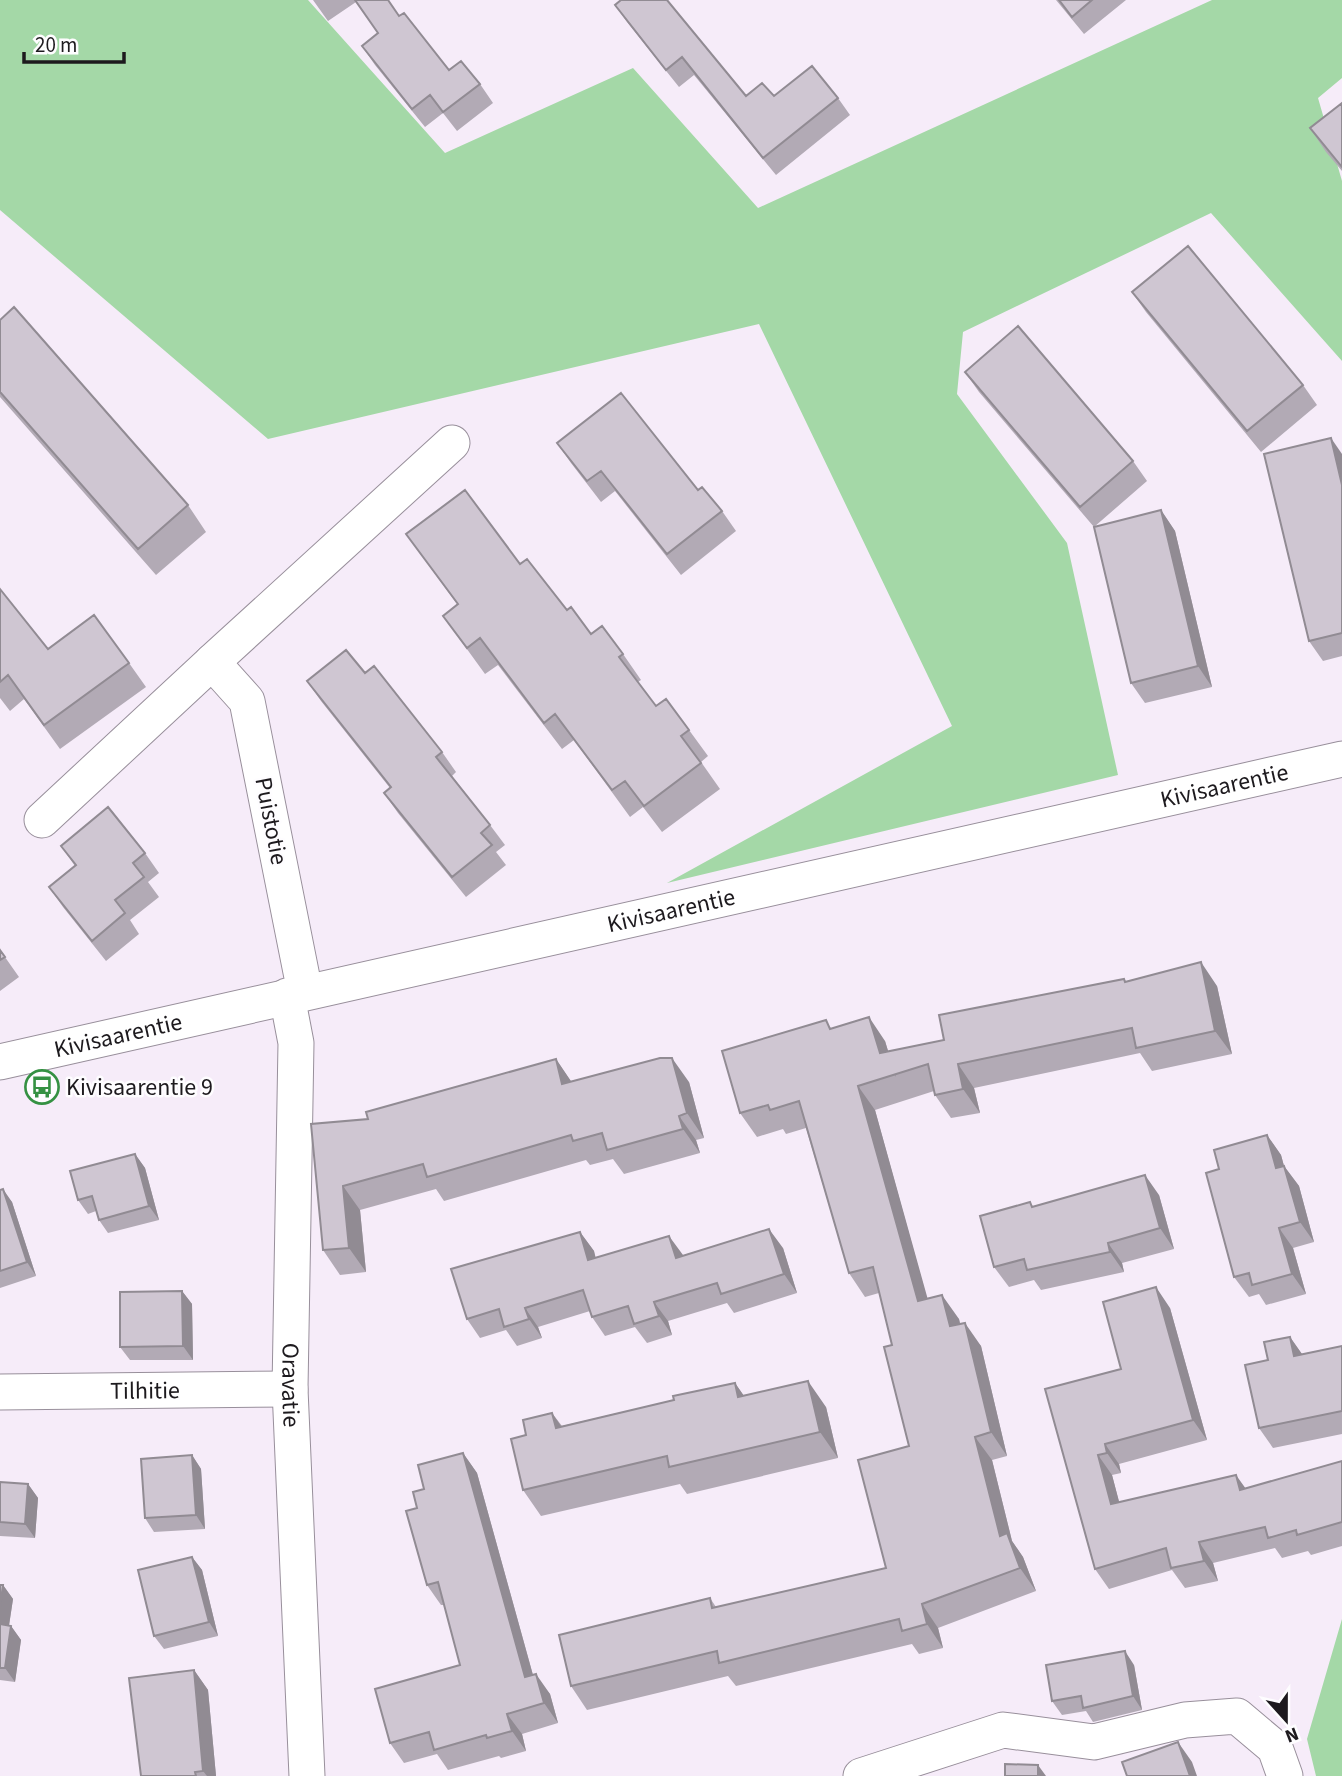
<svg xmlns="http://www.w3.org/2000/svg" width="1342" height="1776" font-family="'Source Sans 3',sans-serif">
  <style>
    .green { fill: #a4d8a7 }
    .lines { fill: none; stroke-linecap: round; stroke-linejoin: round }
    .minor-casing { stroke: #988f9b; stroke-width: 37 }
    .minor { stroke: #fff; stroke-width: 35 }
    .wall { fill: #b2aab5 }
    .shaded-wall { fill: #918b93 }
    .building { fill: #cfc6d2; stroke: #918b93; stroke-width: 2 }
    .labels { text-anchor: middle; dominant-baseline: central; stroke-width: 5; stroke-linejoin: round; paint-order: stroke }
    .street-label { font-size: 24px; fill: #1d1a1e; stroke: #fefdff }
    .poi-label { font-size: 24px; fill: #1d1a1e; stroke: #fefdff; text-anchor: start }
  </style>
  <rect width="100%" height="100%" fill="#f6ecf9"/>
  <path class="green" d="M0,0H308L445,153L633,68L758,208L1212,0H1342V78L1318,98L1342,181V361L1211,213L963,332L957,394L1067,543L1118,775L667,883L952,726L759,324L268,439L0,210Z
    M1342,1619V1776H1316L1307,1739Z"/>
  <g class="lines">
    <g class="minor-casing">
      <g id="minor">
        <path d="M42,820L212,662"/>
        <path d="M305,992L247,701L212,662L452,443"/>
        <path id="s1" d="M287,996L296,1043L290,1389L307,1776"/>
        <path id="s2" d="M0,1062L1342,759"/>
        <path id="s3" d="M0,1392L290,1389"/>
        <path d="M861,1776L1003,1730L1094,1742L1185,1720L1237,1716L1275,1748L1285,1776"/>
      </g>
    </g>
    <use href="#minor" class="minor"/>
  </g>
  <path class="wall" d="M313,0H388L399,16L449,70L480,84L493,103L457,131L443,113L425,127L375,65L362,46L378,33L356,2L328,21Z
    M1056,0H1126L1084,34Z
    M615,5L746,96L838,98L850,115L776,175L694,75L679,87L627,22Z
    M1342,103V171L1326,152L1310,128Z
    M1132,292L1303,385L1317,405L1261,452L1146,312Z
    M0,320L188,505L206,532L156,575L0,397Z
    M965,372L1133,461L1147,481L1094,527L1161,510L1175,531L1212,687L1145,703L1131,683L1094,527L979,392Z
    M557,443L698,490L722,511L736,531L681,575L615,491L601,502L571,463Z
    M1342,454V656L1323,661L1309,641Z
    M406,534L520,564L591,634L623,654L641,680L638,682L656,706L689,730L708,756L701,762L720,789L662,832L643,807L630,817L574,740L562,749L498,665L485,674L443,616L457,604Z
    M0,589L48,649L129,663L146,687L60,749L24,699L10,711L0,698Z
    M365,673L442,752L456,772L452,776L490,825L505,845L496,852L506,865L466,897L398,813L384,793L390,788L321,701L307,681Z
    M61,846L145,853L159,873L148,882L159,897L130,920L139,934L106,961L63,907L49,887L75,866Z
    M0,950L19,977L0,991Z
    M1126,982L1217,986L1232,1054L1152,1071L1140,1053L974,1088L980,1113L951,1118L935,1095L934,1091L875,1110L927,1299L959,1319L960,1324L981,1346L1007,1456L992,1460L1012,1541L1023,1557L1036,1591L938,1628L943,1648L919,1654L912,1644L736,1686L728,1676L587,1710L571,1686L710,1598L716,1607L886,1568L909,1446L892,1345L879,1293L865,1297L849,1273L806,1128L786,1134L783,1129L757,1137L740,1113L832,1028L885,1041L888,1051L944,1040Z
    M556,1059L571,1082H689L704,1138L696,1140L700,1153L624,1174L613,1159L590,1165L586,1160L444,1201L436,1189L360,1210L366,1272L340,1275L323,1250L311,1124L368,1119Z
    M1267,1135L1281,1155L1284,1166L1299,1186L1314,1242L1293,1248L1306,1294L1266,1305L1259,1294L1249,1297L1234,1277L1219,1169Z
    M135,1154L145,1168L159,1220L108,1233L99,1220L96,1211L88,1214L78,1200Z
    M0,1190L12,1202L36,1276L0,1288Z
    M1159,1195L1174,1249L1122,1263L1124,1272L1041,1290L1034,1280L1009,1287L994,1267L1033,1207Z
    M580,1232L594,1251L595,1258L683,1255V1256L783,1248L797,1293L734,1313L727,1303L668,1321L672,1335L647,1343L635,1327L605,1336L592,1317L590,1311L538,1327L542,1338L517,1346L506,1330L480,1338L467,1319Z
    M182,1291L192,1304L193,1360H130L120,1347Z
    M1170,1308L1207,1440L1119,1464L1121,1473L1112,1475L1119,1502L1246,1488L1342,1461V1546L1311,1555L1308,1551L1282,1558L1275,1548L1213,1563L1218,1581L1185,1588L1172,1570L1109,1589L1095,1569L1045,1389L1121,1369Z
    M1290,1337L1302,1354L1342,1346V1434L1273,1448L1259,1428L1268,1360Z
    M735,1383L744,1396L826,1407L838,1458L687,1494L680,1484L541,1516L523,1490L526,1435L552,1413L562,1426L674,1400Z
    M463,1453L477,1473L533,1675L550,1694L558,1723L522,1734L526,1751L501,1758L499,1756L448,1770L437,1754L404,1763L390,1743L460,1665L444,1605H441L427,1585L417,1508L424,1489Z
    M192,1455L201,1469L205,1529L154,1532L145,1518Z
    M0,1482L28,1484L38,1498L35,1538L0,1536Z
    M192,1557L202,1570L218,1636L164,1649L154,1636Z
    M0,1585H3L13,1599L9,1626H11L21,1640L15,1682L0,1680Z
    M1134,1665L1142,1710L1093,1722L1086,1711L1062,1715L1052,1701Z
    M194,1670L208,1690L216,1776H141Z"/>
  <path class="shaded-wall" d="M1331,438L1342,454V485Z
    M1161,510L1175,531L1212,687L1198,666Z
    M1201,962L1217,986L1232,1054L1215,1031Z
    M869,1017L885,1041L896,1077L880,1053Z
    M672,1058L689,1082L704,1138L687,1113Z
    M556,1059L573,1084H562Z
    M958,1064L974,1088L980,1113L963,1089Z
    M858,1086L875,1110L935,1325L918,1301Z
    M679,1116L696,1140L700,1153L683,1129Z
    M1267,1135L1281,1155L1290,1188L1276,1168Z
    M135,1154L145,1168L159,1220L149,1206Z
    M1284,1166L1299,1186L1314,1242L1300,1222Z
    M1145,1175L1159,1195L1174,1249L1160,1228Z
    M343,1186L360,1210L366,1272L349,1248Z
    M3,1189L12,1202L36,1276L27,1262Z
    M1279,1228L1293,1248L1306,1294L1292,1274Z
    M769,1229L783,1248L797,1293L784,1274Z
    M580,1232L594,1251L601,1279L588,1260Z
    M669,1236L683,1255L690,1277L676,1258Z
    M1108,1243L1122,1263L1124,1272L1110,1252Z
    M1156,1287L1170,1308L1207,1440L1193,1420Z
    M182,1291L192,1304L193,1360L183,1346Z
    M942,1295L959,1319L966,1350L950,1326Z
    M654,1302L668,1321L672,1335L659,1316Z
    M525,1308L538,1327L542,1338L529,1319Z
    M965,1323L981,1346L1007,1456L991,1432Z
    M1290,1337L1304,1357L1294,1356Z
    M808,1381L826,1407L838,1458L820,1432Z
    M735,1383L753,1409L738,1397Z
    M552,1413L570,1439L556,1428Z
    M975,1437L992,1460L1012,1541L1023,1557L1036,1591L1020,1568L1000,1536Z
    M1105,1444L1119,1464L1121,1473L1107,1453Z
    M463,1453L477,1473L539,1697L525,1677Z
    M192,1455L201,1469L205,1529L196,1515Z
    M1098,1455L1112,1475L1125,1524L1111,1504Z
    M1236,1475L1251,1496L1240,1490Z
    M28,1484L38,1498L35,1538L25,1524Z
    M1199,1542L1213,1563L1218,1581L1204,1561Z
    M192,1557L202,1570L218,1636L209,1622Z
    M3,1585L13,1599L7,1638L0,1627V1607Z
    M922,1604L938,1628L943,1648L927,1624Z
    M11,1626L21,1640L15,1682L5,1668Z
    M1125,1651L1134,1665L1142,1710L1133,1696Z
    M194,1670L208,1690L216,1776H207L203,1771Z
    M536,1674L550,1694L558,1723L544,1703Z
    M507,1714L522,1734L526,1751L512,1731Z
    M1178,1742L1192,1762L1197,1776H1190Z
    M1038,1765L1046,1776H1038Z"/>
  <path class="building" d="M355,0H388L399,16L404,13L449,70L461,61L480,84L443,112L430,95L412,109L362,46L378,33Z
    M621,0H667L746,96L762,83L774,96L812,66L838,98L763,158L682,57L666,70L615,5Z
    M1059,0H1092L1072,17Z
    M1342,103V167L1310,128Z
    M1188,246L1303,385L1247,431L1132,292Z
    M14,307L188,505L138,549L0,392V320Z
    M1018,326L1133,461L1080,507L965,372Z
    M621,393L698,490L702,487L722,511L667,554L601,471L587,481L557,443Z
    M1331,438L1342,485V633L1309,641L1264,454Z
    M465,490L520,564L527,559L567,610L571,607L591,634L602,626L623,654L619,657L656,706L666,699L689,730L681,736L701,763L644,806L625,781L612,790L555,714L544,723L480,638L467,648L443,616L458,604L406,534Z
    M1161,510L1198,666L1131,683L1094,527Z
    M0,589L48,649L94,615L129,663L44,725L8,675L0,682Z
    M346,650L365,673L374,666L442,752L436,757L490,825L481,833L492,845L452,877L384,793L391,787L307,681Z
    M108,807L145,853L133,863L144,877L115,900L125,913L92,941L49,887L76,865L61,846Z
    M0,950L5,957L0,960Z
    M1201,962L1215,1031L1136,1048L1132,1028L958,1064L963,1089L935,1095L928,1064L858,1086L918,1301L942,1295L950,1326L965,1323L991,1432L975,1437L1000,1536L1007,1533L1020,1568L922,1604L927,1624L902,1631L899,1619L719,1663L717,1651L571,1686L559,1635L710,1598L712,1608L886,1568L858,1460L909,1446L884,1347L892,1345L873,1267L849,1273L799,1101L770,1110L768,1105L740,1113L722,1051L826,1020L830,1029L869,1017L880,1053L944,1040L939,1015L1124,979L1125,982Z
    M660,1058H672L687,1113L679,1116L683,1129L607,1150L602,1133L573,1141L571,1135L427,1177L423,1164L343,1186L349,1248L323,1250L311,1124L368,1119L366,1112L556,1059L562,1084Z
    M1267,1135L1276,1168L1284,1166L1300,1222L1279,1228L1292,1274L1252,1285L1249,1273L1234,1277L1206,1173L1219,1169L1214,1150Z
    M135,1154L149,1206L99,1220L92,1196L78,1200L70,1171Z
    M1145,1175L1160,1228L1108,1243L1110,1252L1027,1270L1024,1259L994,1267L980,1216L1030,1202L1032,1207Z
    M3,1189L27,1262L0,1271V1190Z
    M769,1229L784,1274L721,1294L717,1283L654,1302L659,1316L634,1324L628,1306L592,1317L583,1290L525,1308L529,1319L504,1327L499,1309L467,1319L451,1269L580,1232L588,1260L669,1236L676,1258Z
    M1156,1287L1193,1420L1105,1444L1107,1453L1098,1455L1111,1504L1236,1475L1240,1490L1342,1461V1522L1297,1535L1296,1530L1268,1538L1265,1527L1199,1542L1204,1561L1171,1568L1166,1548L1095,1569L1045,1389L1121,1369L1103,1302Z
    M182,1291L183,1346L120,1347V1292Z
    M1290,1337L1294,1356L1342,1346V1411L1259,1428L1245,1365L1268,1360L1264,1342Z
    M808,1381L820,1432L669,1467L667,1456L523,1490L511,1439L526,1435L523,1420L552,1413L556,1428L674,1400L673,1396L735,1383L738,1397Z
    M463,1453L525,1677L536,1674L544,1703L507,1714L512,1731L487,1738L486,1735L434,1750L429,1732L390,1743L375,1689L460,1665L438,1582L427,1585L406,1511L417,1508L413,1492L424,1489L418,1465Z
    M192,1455L196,1515L145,1518L141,1459Z
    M0,1482L28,1484L25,1524L0,1522Z
    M192,1557L209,1622L154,1636L138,1570Z
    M0,1585H3L0,1607Z
    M0,1624L11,1626L5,1668H0Z
    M1125,1651L1133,1696L1083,1708L1081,1696L1052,1701L1046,1665Z
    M194,1670L203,1771L195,1772L196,1776H141L129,1678Z
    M1178,1742L1190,1776H1127L1122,1762Z
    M1005,1764L1038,1765V1776H1005Z"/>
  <defs>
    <g id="bus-ring" transform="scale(1.75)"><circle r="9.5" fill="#fefdff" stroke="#359143" stroke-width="1.5"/><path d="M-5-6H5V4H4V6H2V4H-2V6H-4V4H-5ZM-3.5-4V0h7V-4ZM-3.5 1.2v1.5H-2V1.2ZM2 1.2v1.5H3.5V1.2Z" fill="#359143"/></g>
  </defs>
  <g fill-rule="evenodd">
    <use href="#bus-ring" x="42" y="1087"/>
  </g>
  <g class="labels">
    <g class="street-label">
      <text stroke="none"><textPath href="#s2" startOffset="1255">Kivisaarentie</textPath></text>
      <text transform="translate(271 821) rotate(79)">Puistotie</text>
      <text stroke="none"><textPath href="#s2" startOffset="688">Kivisaarentie</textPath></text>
      <text stroke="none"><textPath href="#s2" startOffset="121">Kivisaarentie</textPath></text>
      <text stroke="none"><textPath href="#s1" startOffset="390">Oravatie</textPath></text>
      <text stroke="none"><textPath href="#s3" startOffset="145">Tilhitie</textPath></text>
    </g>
    <g class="poi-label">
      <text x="66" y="1087">Kivisaarentie 9</text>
    </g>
  </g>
  <g transform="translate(1286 1720) rotate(159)" stroke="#fefdff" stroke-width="5" paint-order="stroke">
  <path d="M0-5L12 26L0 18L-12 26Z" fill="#1d1a1e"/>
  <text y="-10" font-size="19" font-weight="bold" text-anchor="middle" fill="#1d1a1e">N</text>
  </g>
  <path d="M24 52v10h100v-10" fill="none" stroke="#1d1a1e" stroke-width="3.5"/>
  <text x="35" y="52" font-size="21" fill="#1d1a1e" stroke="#fefdff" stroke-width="5" paint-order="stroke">20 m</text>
</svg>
